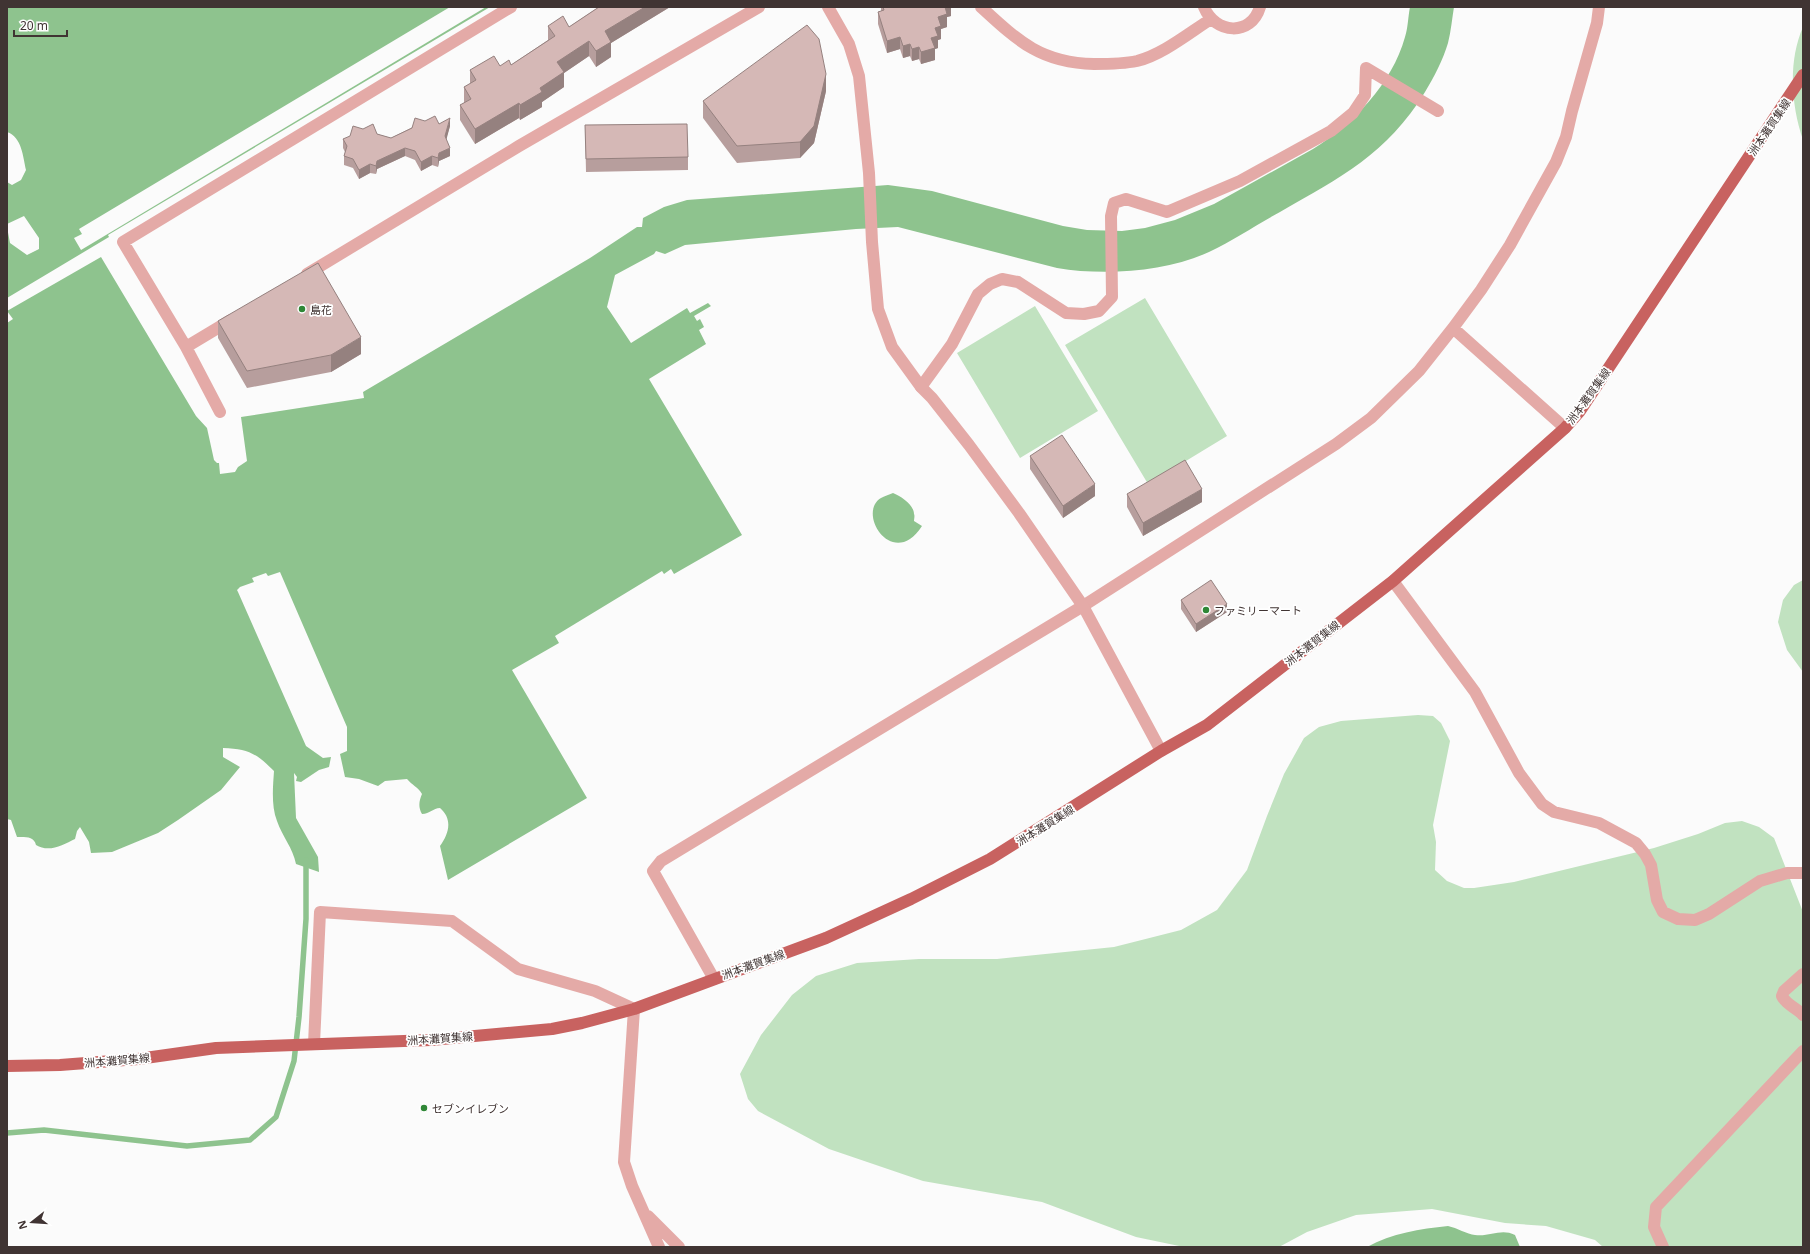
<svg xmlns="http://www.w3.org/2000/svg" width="1810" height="1254" font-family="'Noto Sans','Noto Sans JP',sans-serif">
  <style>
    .green { fill: #c1e2c0 }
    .water { fill: #8ec38e }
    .pier { fill: #fbfbfb }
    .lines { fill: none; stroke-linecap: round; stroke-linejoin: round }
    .stream { stroke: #8ec38e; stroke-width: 5.5 }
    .minor { stroke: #e4aaa7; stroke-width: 12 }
    .tertiary { stroke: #e4aaa7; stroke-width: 12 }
    .primary { stroke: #c86260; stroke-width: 12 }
    .wall { fill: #b79e9d }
    .shaded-wall { fill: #95817f }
    .building { fill: #d5b8b6; stroke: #95817f }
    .poi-dot { fill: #2f8736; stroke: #fff; stroke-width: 1.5 }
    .labels { text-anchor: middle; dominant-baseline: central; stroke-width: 3.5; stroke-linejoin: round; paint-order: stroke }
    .street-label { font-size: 11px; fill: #403433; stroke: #fff }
    .poi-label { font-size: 11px; fill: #403433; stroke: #fff; text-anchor: start }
  </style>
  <rect width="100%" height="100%" fill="#fbfbfb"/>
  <path class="green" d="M1803,27V140C1791,105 1788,61 1803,27Z
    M1145,298L1227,436L1148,484L1065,345Z
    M1035,306L1098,411L1020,458L957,353Z
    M1803,580V672L1787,650L1778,622L1783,600L1794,585Z
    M1418,715L1433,716L1441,723L1450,741L1433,825L1436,842L1435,870L1447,881L1464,888H1474L1514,882L1654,848L1698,834L1725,823L1742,821L1759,827L1774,838L1803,912V1247H1603L1595,1240L1546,1226L1505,1223L1432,1209L1356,1215L1307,1232L1279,1247H1184L1136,1237L1042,1202L923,1181L829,1149L758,1111L748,1099L740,1074L761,1035L792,995L816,976L857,963L919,959H997L1114,947L1181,930L1217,910L1247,870L1267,816L1284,774L1304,738L1319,727L1341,721Z"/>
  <path class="water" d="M7,7H490L108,235L109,237L7,298V227L10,243L27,255L39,249V238L24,216L7,224V182L12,185L21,180L26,170C23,157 22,137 7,132Z
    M1410,7H1454C1452,19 1451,31 1448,43C1443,60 1434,77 1425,92C1387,154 1341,177 1280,212C1256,225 1234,240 1209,252C1166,272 1104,276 1057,268L898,227L856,229L685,245L665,254L656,251L654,254L615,275L607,307L631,343L687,308L690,313L708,303L711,306L694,316L697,321L700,319L704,327L699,330L706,344L649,379L742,535L674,574L671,569L664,574L662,571L555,636L559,643L512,670L587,798L448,880L440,846C449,834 453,819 440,808C433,808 430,814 422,814C418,807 419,801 422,794C418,787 412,785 407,779L385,781L378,786L359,779L345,777L340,754L347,751V727L280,572L268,576L266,573L252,578L254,582L240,587L237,590L238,592L306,746L323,758L331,757L329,767L319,770L301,782L296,781L297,777L294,773L296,818L318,857L319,872L296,864C293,848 282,836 277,821C271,806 273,786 274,771C256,753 248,749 223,748V757L240,767L221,790L178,820L158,833L112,852L91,853L89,842L80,827L77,831L75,839C63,845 49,853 36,845C34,836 25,837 17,837L11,820L7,819V323L13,319L7,311L101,257L196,416L207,428L214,460L217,463H219L220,474L235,472L238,467L247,461L241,417L364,398L363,392L590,258L637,227H642L643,218L664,207L687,200L888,185L932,191L1063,226L1087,230L1122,231L1145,228L1175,220L1214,204L1313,149C1353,124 1392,84 1405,37C1408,28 1408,17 1410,7Z
    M893,493C901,496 914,505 914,514C915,516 914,519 914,521L922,526C893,571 856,513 881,498C884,496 889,495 893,493Z
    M1448,1226C1457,1228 1467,1234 1475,1235C1490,1237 1501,1228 1515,1235L1520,1247H1367C1392,1233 1420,1229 1448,1226Z"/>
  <path class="pier" d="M450,7H486L81,250L74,238L82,234L79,229Z"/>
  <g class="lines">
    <path class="stream" d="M7,1133L44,1130L187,1146L250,1140L276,1117L294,1061L299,1017L306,919V860"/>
    <path class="minor" d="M981,7C1018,41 1041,63 1094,64C1108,64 1123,64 1137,61C1162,55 1189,33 1211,19
      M1204,7C1215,34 1251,37 1260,7
      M307,274L519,146L759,7
      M1453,328L1565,428
      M186,347L231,320
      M921,387L952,344L978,294L990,284L1002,279L1018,282L1066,313L1084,314L1099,311L1112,297L1111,216L1114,203L1126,199L1167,212L1240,181L1331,131L1353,113L1365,95L1366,68L1438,111
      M220,412L186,347L123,242L511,7
      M1393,581L1475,692L1519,773L1542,804L1554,812L1599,823L1636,843L1645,854L1651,865L1657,900L1663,912L1678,919L1695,920L1709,914L1760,881L1787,873H1803
      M1803,974L1784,991L1782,996C1786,1005 1797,1008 1803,1015
      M714,979L653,871L661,861L1083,606L1336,444L1371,418L1419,371L1453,328L1481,290L1510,245L1556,162L1566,137L1572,111L1597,23L1599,7
      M314,1044L320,912L452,921L518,969L595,991L634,1009L624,1162L632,1186L659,1247
      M648,1216L679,1247
      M1663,1247L1654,1227L1656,1207L1803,1051"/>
    <path class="tertiary" d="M828,7L849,44L859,76L869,173L872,242L878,309L892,347L921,387L932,398L969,445L1019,513L1083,606L1161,751"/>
    <path class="primary" d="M7,1066L60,1065L138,1059L216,1048L431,1040L552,1029L582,1023L634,1009L826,938L911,899L990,859L1161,751L1207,725L1393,581L1565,428L1580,411L1803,75"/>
  </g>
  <path class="wall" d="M596,7H670L611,43V57L596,67L589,56L564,73V87L542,102V107L520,120L519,118L475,144L460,120V105L464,103V87L470,84V70L511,65L548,40V26L569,27L597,8Z
    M881,7H951V16L947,17V27L941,29V39L938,40V48L935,49V60L921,64L919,59L912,61L910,56L903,58L900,49L887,53L878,24V12L881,11Z
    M826,91L814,143L800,158L737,163L703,118V101Z
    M425,121L450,126L446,139L450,156L439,161L438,167L432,165L421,171L415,160L405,156L377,169L376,174L370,173L359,179L353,168L344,165V156L345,152L343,148V139L377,134L391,138Z
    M585,125L688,157V170L586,172Z
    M218,321L361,354L331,372L247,388L218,338Z
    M1030,456L1095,496L1063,518L1030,469Z
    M1127,494L1202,502L1143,536L1127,507Z
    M1181,600L1227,612L1196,632L1181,609Z"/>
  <path class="shaded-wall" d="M645,7H670L611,43V57L596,67V51L605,31Z
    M944,7H951V16L947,17V27L941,29V39L938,40V48L935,49V60L921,64V52L931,38L938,17Z
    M900,37V49L887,53V41Z
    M589,41V56L564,73V87L542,102V107L520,120V105L540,88L557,62Z
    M910,44V56L903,58V46Z
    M919,47V59L912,61V49Z
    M826,74V91L814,143L800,158V142Z
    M519,103V118L475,144V129Z
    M450,118V126L445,145V136Z
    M405,148V156L377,169L376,174V166L377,161Z
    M450,148V156L439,161L438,167V158L439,153Z
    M432,156V165L421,171V162Z
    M370,164V173L359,179V170Z
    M361,337V354L331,372V355Z
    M1095,484V496L1063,518V506Z
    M1202,489V502L1143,536V523Z
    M1227,604V612L1196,632V624Z"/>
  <path class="building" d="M599,7H645L605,31L611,42L596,51L589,41L557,62L564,72L540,88L542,92L520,105L519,103L475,129L460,105L471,99L464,87L476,80L470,70L494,56L500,66L509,60L511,65L555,36L548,26L563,16L569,27Z
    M883,7H945L947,14L938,17L941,26L935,28L938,36L931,38L935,48L921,52L919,47L912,49L910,44L903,46L900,37L887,41L878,12L884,10Z
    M807,25L819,39L826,74L814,126L800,142L737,146L703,101Z
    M435,116L439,124L450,118L445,136L450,148L439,153L438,158L432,156L421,162L415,151L405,148L377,161L376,166L370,164L359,170L353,159L344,156L347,146L343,139L350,136L353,126L363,129L373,124L377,134L391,138L412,128L415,118L425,121Z
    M687,124L688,157L586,159L585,125Z
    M318,263L361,337L331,355L247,371L218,321Z
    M1062,435L1095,484L1063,506L1030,456Z
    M1185,460L1202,489L1143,523L1127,494Z
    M1211,580L1227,604L1196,624L1181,600Z"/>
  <g class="poi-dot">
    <circle cx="302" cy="309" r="4"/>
    <circle cx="1206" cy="610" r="4"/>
    <circle cx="424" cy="1108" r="4"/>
  </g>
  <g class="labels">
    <g class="street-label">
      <text transform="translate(1769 127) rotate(-56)">洲本灘賀集線</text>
      <text transform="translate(1588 396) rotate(-54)">洲本灘賀集線</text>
      <text transform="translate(1312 643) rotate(-38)">洲本灘賀集線</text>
      <text transform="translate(1045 825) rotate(-32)">洲本灘賀集線</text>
      <text transform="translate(753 964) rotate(-20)">洲本灘賀集線</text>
      <text transform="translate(440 1038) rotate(-4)">洲本灘賀集線</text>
      <text transform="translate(117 1060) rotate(-5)">洲本灘賀集線</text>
    </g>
    <g class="poi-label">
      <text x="310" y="309">島花</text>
      <text x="1214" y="610">ファミリーマート</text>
      <text x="432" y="1108">セブンイレブン</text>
    </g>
  </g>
  <rect width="1810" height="1254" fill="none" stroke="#403433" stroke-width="16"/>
  <g transform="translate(32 1222) rotate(253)" stroke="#ffffff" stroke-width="3" paint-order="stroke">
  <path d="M0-3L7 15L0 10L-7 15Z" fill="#403433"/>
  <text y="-6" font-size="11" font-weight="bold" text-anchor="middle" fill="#403433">N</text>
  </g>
  <path d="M14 30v6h53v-6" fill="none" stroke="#403433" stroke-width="2"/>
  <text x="20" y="30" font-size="12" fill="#403433" stroke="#ffffff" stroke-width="3" paint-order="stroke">20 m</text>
</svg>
